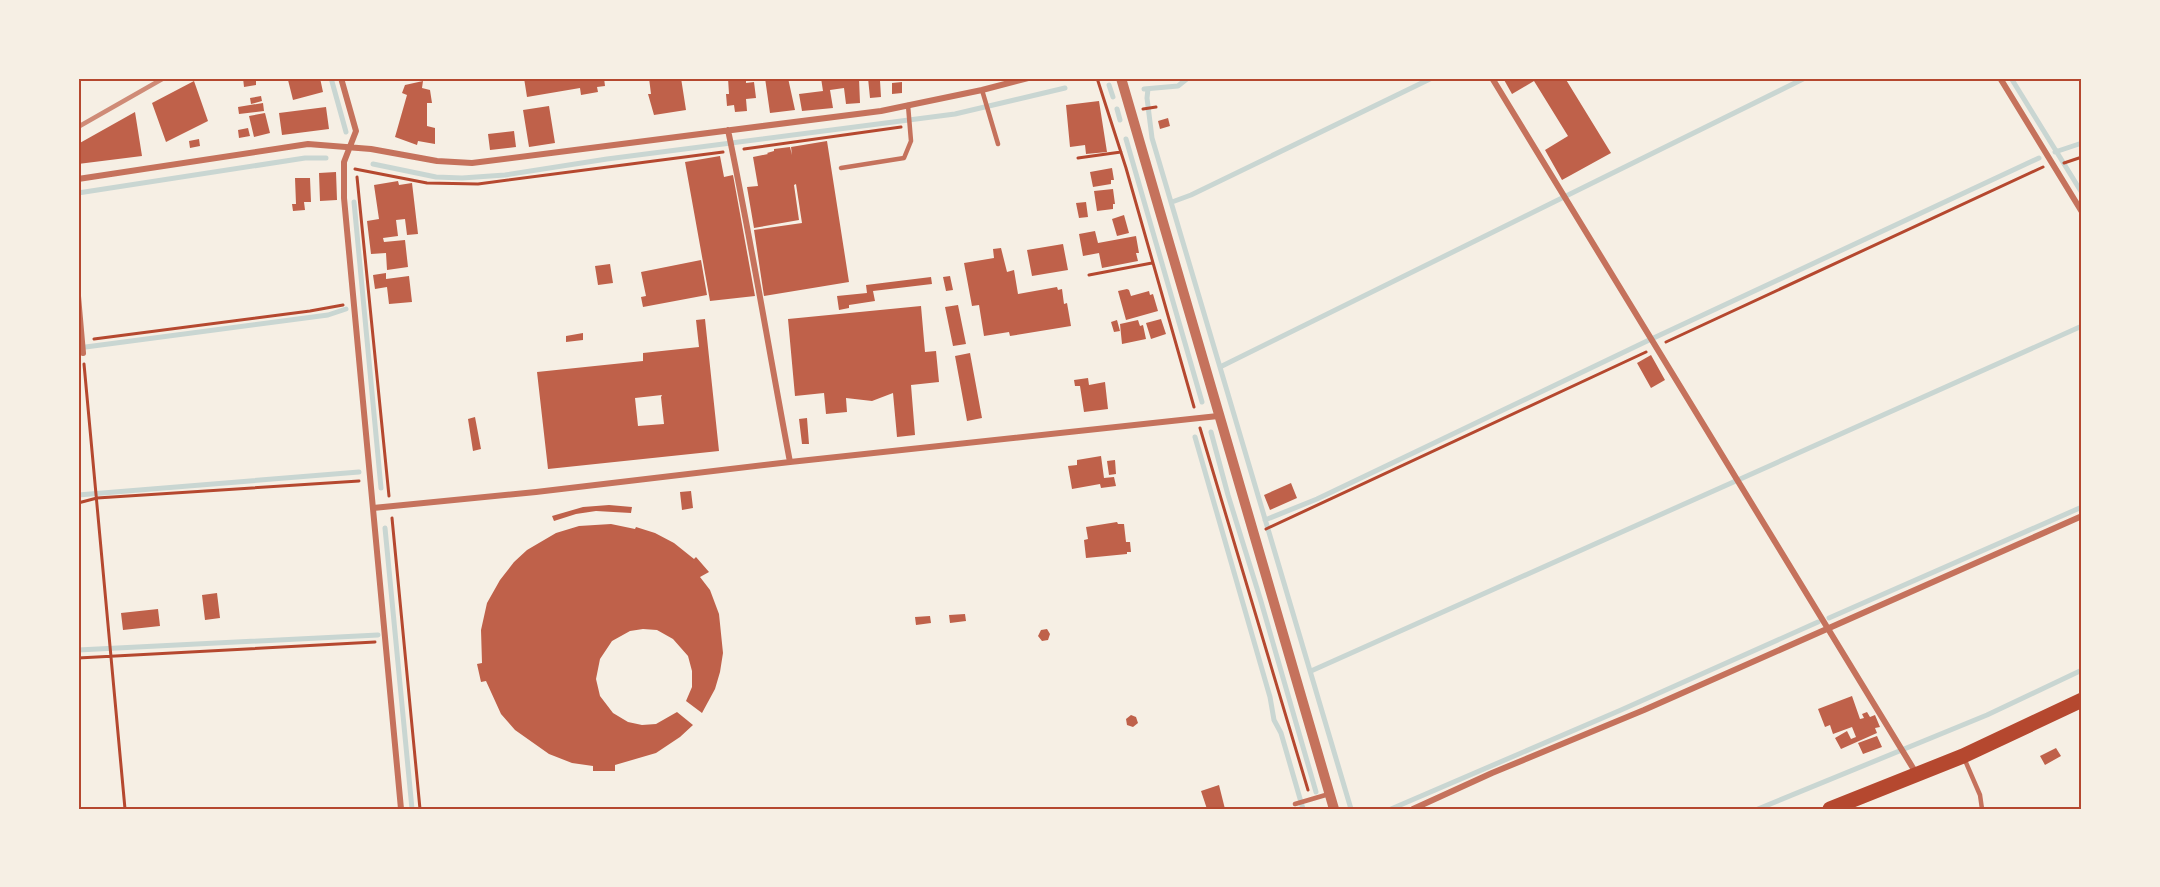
<svg xmlns="http://www.w3.org/2000/svg" width="2160" height="887" font-family="Roboto,sans-serif">
  <style>
    .lines { fill: none; stroke-linecap: round; stroke-linejoin: round }
    .stream { stroke: #c9d6d2; stroke-width: 5 }
    .building { fill: #bf614a; fill-rule: evenodd }
    .path { stroke: #b5482f; stroke-width: 3 }
    .service { stroke: #c5725c; stroke-width: 4.5 }
    .minor { stroke: #c5725c; stroke-width: 6 }
    .tertiary { stroke: #c5725c; stroke-width: 10 }
    .primary { stroke: #b5482f; stroke-width: 15 }
    .rail { stroke: #cf8b77; stroke-width: 4.5 }
    .neatline { fill: none; stroke: #b5482f; stroke-width: 2 }
  </style>
  <rect width="100%" height="100%" fill="#f6efe4"/>
  <g class="lines">
    <path class="stream" d="M331,78L346,132
      M2011,78L2082,193
      M1109,85L1113,97
      M1144,89L1178,86L1188,78
      M1148,89L1147,98L1152,138L1351,809
      M1117,109L1120,120
      M1126,139L1202,402
      M2055,152L2082,143
      M373,164L436,177L462,178L505,175L607,159L955,114L1065,88
      M78,193L305,158H326
      M354,202L381,488
      M1172,202L1191,195L1432,78
      M78,348L328,315L346,309
      M1220,367L1805,78
      M1211,432L1228,495L1260,598L1316,792
      M1195,437L1270,697L1274,720L1281,733L1303,809
      M78,495L359,472
      M1265,520L1317,499L1645,342L2039,158
      M385,528L412,809
      M1829,618L2082,507
      M78,650L378,635
      M1311,671L2082,326
      M1391,809L1621,710L1818,622
      M1758,809L1987,715L2082,670"/>
  </g>
  <path class="building" d="M243,78H256V85L244,87Z
    M291,78H320L323,92L293,100L288,80Z
    M524,78H604L605,86L597,87L598,92L581,95L580,88L527,97Z
    M649,78H681L686,110L654,115L648,94H651Z
    M728,78H746V83L754,82L756,98L746,99L747,111L735,112L734,105L727,106L726,94H729Z
    M765,78H788L795,110L770,113Z
    M821,78H859L860,103L846,104L844,88L830,90L833,108L802,111L799,94L823,91Z
    M868,78H894L895,80L880,81L881,97L870,98Z
    M1503,78H1565L1611,153L1562,180L1545,150L1568,136L1534,81L1512,94Z
    M194,81L208,121L166,142L152,103Z
    M423,81L422,88L430,90L432,103H427V126L435,128V144L418,141L417,145L395,137L407,95L402,93L405,85Z
    M902,82V93L892,94V83Z
    M261,96L262,101L251,104L250,98Z
    M1099,101L1107,152L1086,154L1085,145L1070,147L1066,105Z
    M263,103L264,111L239,114L238,107Z
    M549,106L555,143L529,147L523,110Z
    M326,107L329,129L282,135L279,113Z
    M135,112L142,156L78,164V144Z
    M265,113L270,133L254,137L249,116Z
    M1168,118L1170,126L1160,129L1158,121Z
    M248,128L250,136L239,138L238,130Z
    M514,131L516,147L490,150L488,134Z
    M199,139L200,146L190,148L189,141Z
    M827,141L849,282L764,296L754,230L802,223L796,184L794,185L799,220L754,228L747,187L758,186L753,157L768,154L767,153L774,151V149L790,147L792,155L791,147Z
    M720,156L724,177L733,175L755,296L710,301L685,162Z
    M1112,168L1114,180H1111V184L1093,187L1090,172Z
    M336,172L337,200L320,201L319,173Z
    M295,178H310L311,202H304L305,210L293,211L292,204H296Z
    M398,181L399,185L412,183L418,234L407,235L405,219L396,220L398,236L383,238L384,242L405,240L408,267L387,270L386,253L371,254L367,221L379,219L374,185Z
    M1113,189L1115,204H1113V209L1097,211L1094,191Z
    M1086,202L1088,217L1079,218L1076,203Z
    M1124,215L1129,233L1117,236L1112,219Z
    M1095,231L1098,243L1136,236L1139,253H1136L1138,261L1102,268L1099,253L1083,256L1079,234Z
    M1063,244L1068,270L1032,276L1027,250Z
    M1001,248L1007,272L1014,270L1018,294L1057,287L1058,290L1062,289L1064,304L1067,303L1071,326L1010,336L1009,332L984,336L979,305L972,306L964,263L994,258L993,249Z
    M701,260L707,295L643,307L641,297L646,296L641,272Z
    M610,264L613,283L598,285L595,266Z
    M386,273V279L409,276L412,302L389,304L387,287L375,289L373,275Z
    M950,276L953,290L946,291L943,277Z
    M931,277L932,284L873,291L875,301L849,305V308L839,310L837,296L867,293L866,285Z
    M1127,289L1129,290L1131,296L1149,291L1150,295L1153,294L1158,311L1126,320L1118,291Z
    M958,305L966,344L953,346L945,307Z
    M921,306L925,352L936,351L939,382L911,385L915,435L897,437L893,393L872,401L846,398L847,412L826,414L824,393L795,396L788,319Z
    M705,319L719,451L548,469L537,372L643,361V353L699,347L696,320ZM662,395L661,397L664,424L638,426L635,398Z
    M1161,319L1166,334L1151,339L1146,323Z
    M1117,320L1120,331L1114,332L1111,322Z
    M1138,320L1140,326L1143,325L1146,339L1122,344L1120,324Z
    M583,333V340L566,342V336Z
    M970,353L982,418L967,421L955,356Z
    M1651,355L1665,380L1651,388L1637,363Z
    M1088,378L1089,385L1105,382L1108,409L1084,412L1080,386H1075L1074,380Z
    M475,417L481,449L473,451L468,419Z
    M807,418L809,444H802L799,419Z
    M1101,456L1104,478L1114,477L1116,486L1101,488L1100,484L1072,489L1068,466L1077,465V460Z
    M1115,460L1116,474L1109,475L1107,461Z
    M1291,483L1297,498L1270,510L1264,495Z
    M691,491L693,508L682,510L680,492Z
    M609,505L632,507L631,513L596,511L576,514L554,521L552,516L583,507Z
    M1117,522L1118,524H1124L1126,542H1130L1131,552H1127V554L1086,558L1084,540L1088,539L1086,527Z
    M611,524L635,529L636,527L655,533L674,543L694,559L696,557L709,572L700,577L710,590L719,614L723,653L720,672L715,689L702,713L686,701L692,687V671L688,656L673,639L657,630L643,629L630,631L612,641L600,659L596,679L600,696L613,713L628,722L642,725L656,724L677,712L693,725L680,737L656,753L615,765V771H593V766L572,763L549,754L515,730L501,714L486,681L481,682L477,664L482,663L481,630L487,603L500,580L514,562L527,550L556,533L579,526Z
    M217,593L220,618L205,620L202,595Z
    M158,609L160,626L123,630L121,613Z
    M965,614L966,621L950,623L949,615Z
    M930,616L931,623L916,625L915,617Z
    M1047,629L1050,634L1048,640L1042,641L1038,636L1041,630Z
    M1852,696L1860,719L1864,718L1862,714L1867,712L1870,717L1875,715L1880,727L1875,728L1877,733L1841,749L1835,738L1847,731L1851,739L1856,737L1852,727L1833,734L1830,725L1825,727L1818,709Z
    M1131,715L1136,717L1138,723L1133,727L1127,725L1126,719Z
    M1877,736L1882,747L1863,754L1858,743Z
    M2056,748L2061,756L2045,765L2040,756Z
    M1219,785L1225,809H1207L1201,791Z"/>
  <g class="lines">
    <path class="path" d="M1097,78L1126,168L1194,407
      M1143,109L1156,107
      M744,149L901,127
      M1078,158L1121,152
      M2064,163L2082,157
      M355,169L427,183L478,184L723,152
      M357,177L389,496
      M1089,275L1152,263
      M94,339L310,311L343,305
      M1666,342L2043,167
      M84,364L125,809
      M1200,428L1308,790
      M78,503L97,498L359,481
      M392,518L420,809
      M1266,529L1646,352
      M78,658L375,642"/>
    <path class="service" d="M982,90L998,144
      M841,168L904,158L911,141L908,105
      M1964,758L1980,795L1982,809
      M1295,804L1329,794"/>
    <path class="minor" d="M341,78L356,131L344,162V198L401,809
      M1492,78L1916,773
      M2000,78L2082,212
      M728,130C751,240 769,351 790,462
      M78,179L308,144L371,149L437,161L472,163L881,111L982,90L1028,78
      M78,296L83,353
      M373,508L536,492L790,462L1218,416
      M1413,809L1492,773L1644,710L2082,516"/>
    <path class="tertiary" d="M1121,78L1334,809"/>
    <path class="primary" d="M1830,809L1963,756L2082,700"/>
    <path class="rail" d="M78,127L164,78"/>
  </g>
  <rect width="2160" height="887" fill="none" stroke="#f6efe4" stroke-width="159"/>
  <rect x="80" y="80" width="2000" height="728" class="neatline"/>
</svg>
